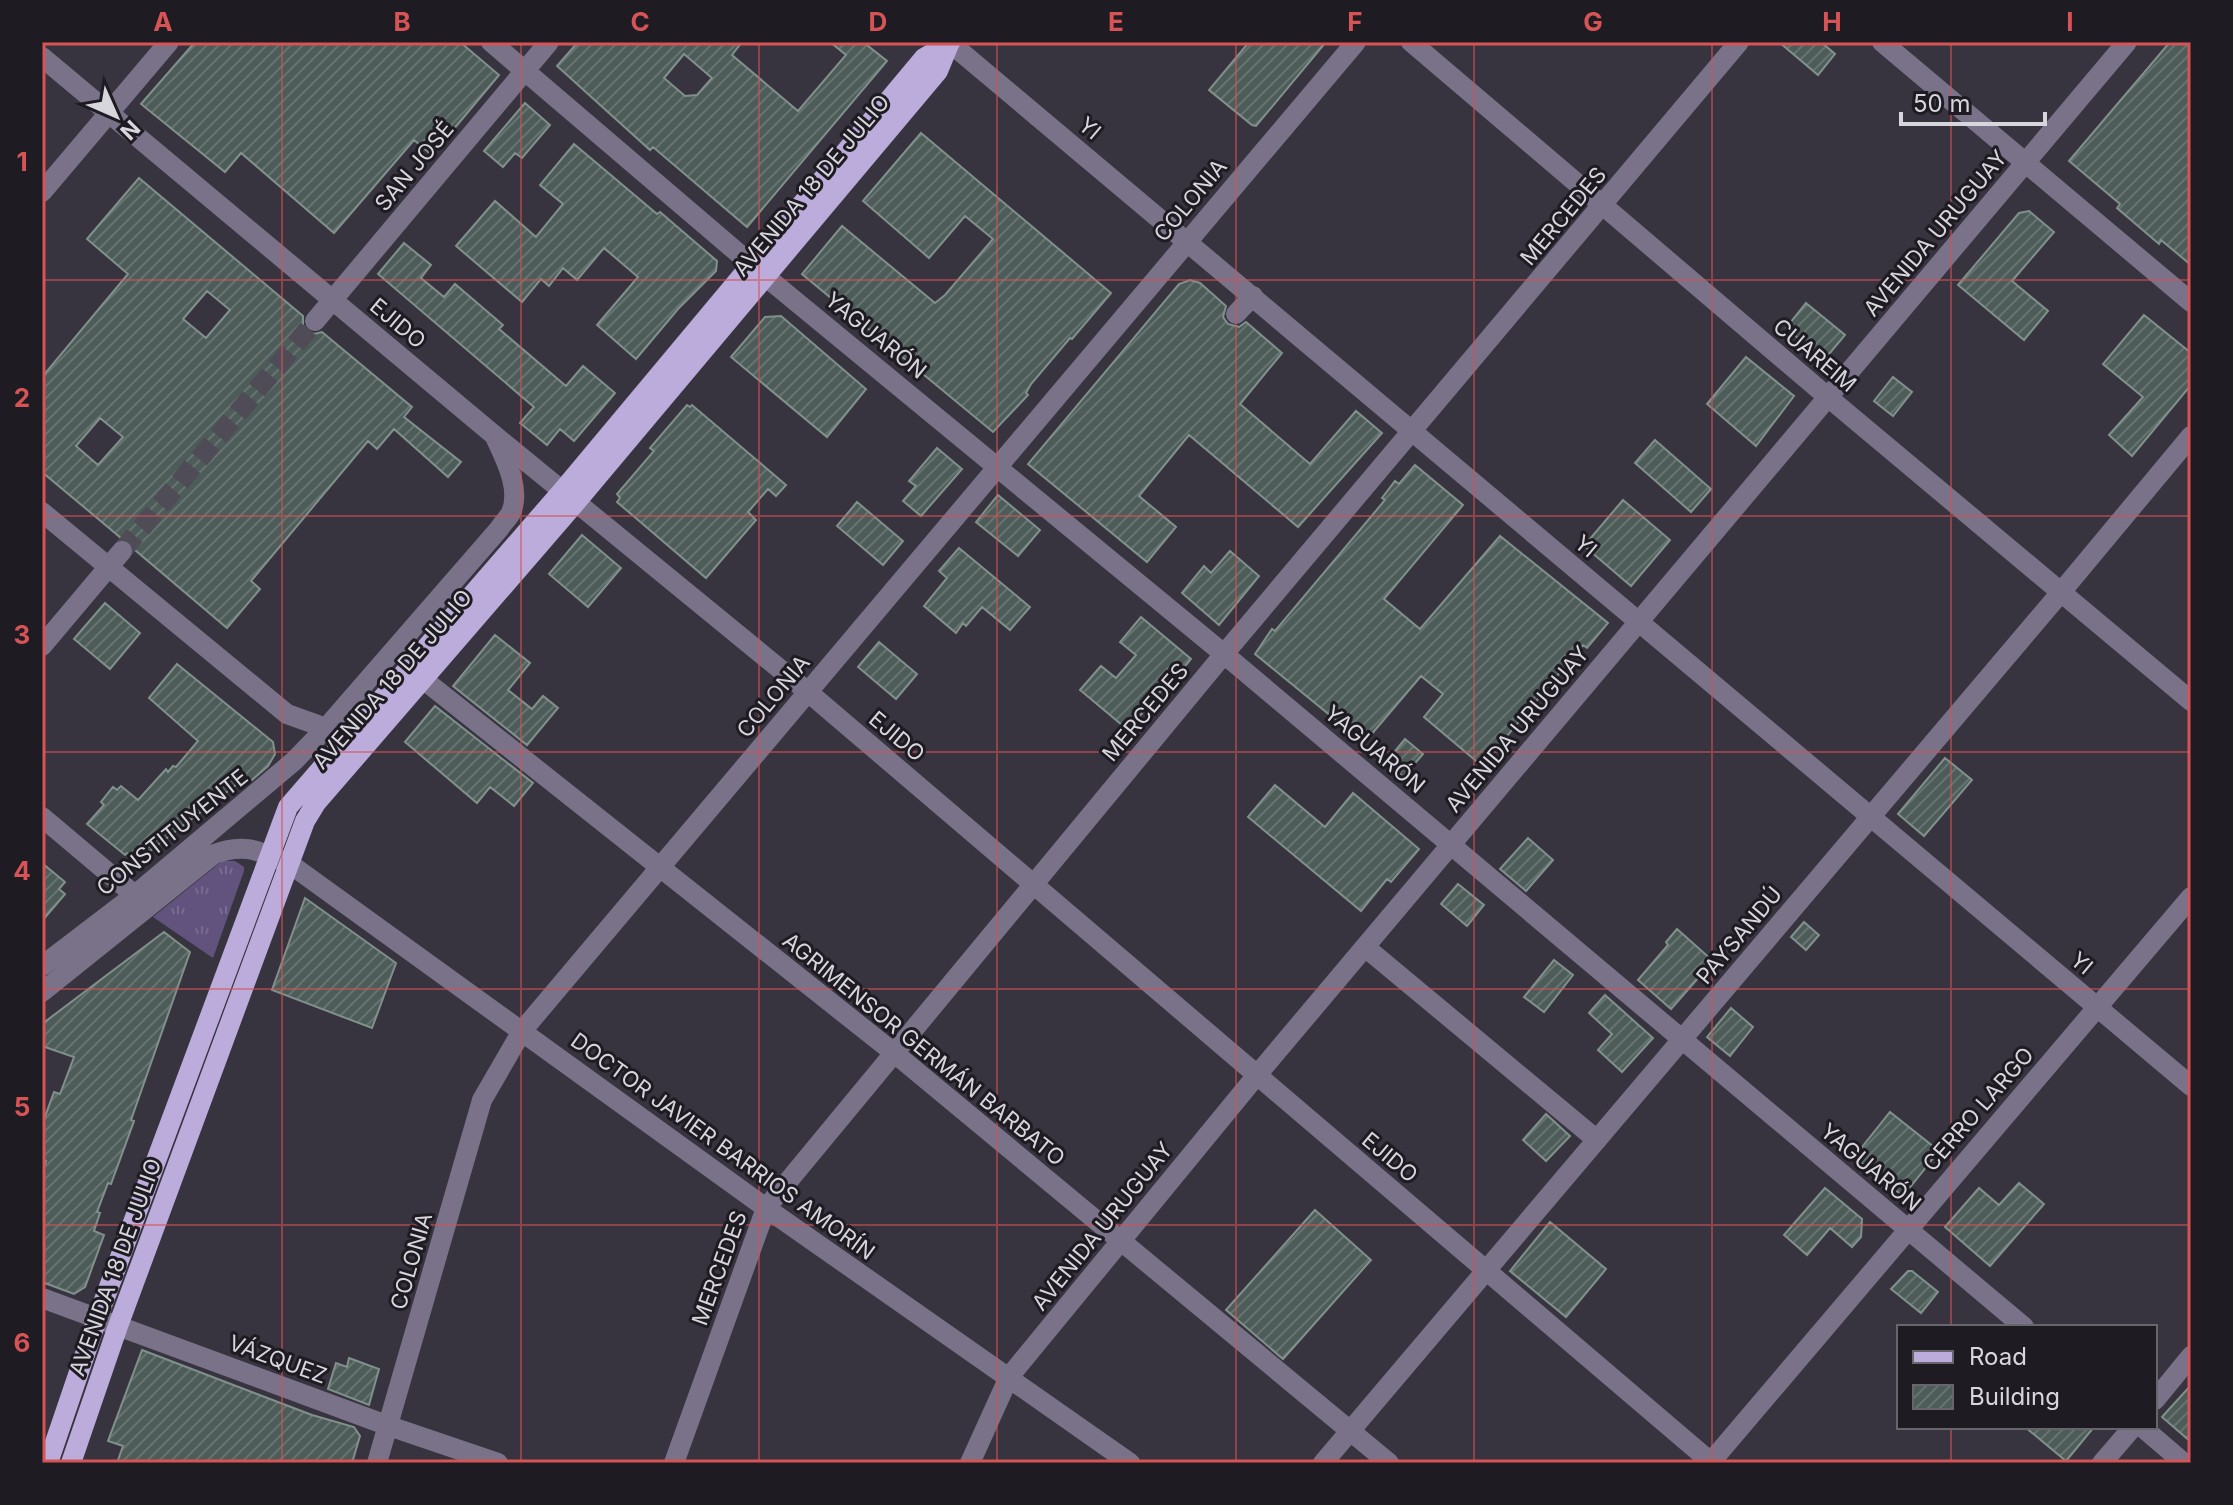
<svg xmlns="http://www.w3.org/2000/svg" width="2233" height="1505" font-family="Inter,sans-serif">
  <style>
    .grass { fill: url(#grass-tufts) }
    .building { fill: url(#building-hatch); stroke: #80918c; stroke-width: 2; fill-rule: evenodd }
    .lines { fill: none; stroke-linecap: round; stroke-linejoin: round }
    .minor-tunnel { stroke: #4f4c57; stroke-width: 20; stroke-dasharray: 20 10; stroke-linecap: butt }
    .minor { stroke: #797289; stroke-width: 20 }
    .major { stroke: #bbacdc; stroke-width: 20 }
    .grid { fill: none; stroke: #d65455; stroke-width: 2; stroke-opacity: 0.55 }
    .labels { text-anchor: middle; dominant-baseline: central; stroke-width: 6; stroke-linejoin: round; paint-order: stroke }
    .street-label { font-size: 22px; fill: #d8d6dd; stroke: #1e1c22 }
    .neatline { fill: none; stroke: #d65455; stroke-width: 3 }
    .grid-label { font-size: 26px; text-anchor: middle; font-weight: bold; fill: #d65455 }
  </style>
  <defs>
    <pattern id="grass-tufts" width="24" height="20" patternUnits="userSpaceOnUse" patternTransform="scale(2)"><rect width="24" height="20" fill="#61537d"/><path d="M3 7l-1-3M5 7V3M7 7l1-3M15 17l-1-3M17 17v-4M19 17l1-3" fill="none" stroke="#776b8f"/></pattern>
    <pattern id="building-hatch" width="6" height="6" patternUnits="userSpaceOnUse" patternTransform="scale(2)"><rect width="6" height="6" fill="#4d5c58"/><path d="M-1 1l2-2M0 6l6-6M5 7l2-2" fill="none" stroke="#667370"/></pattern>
  </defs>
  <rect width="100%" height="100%" fill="#37343f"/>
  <path class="grass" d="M222,861H235L244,867V871L213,958L153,917Z"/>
  <path class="building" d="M195,42H460L499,75L432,155L414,140L334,233L241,153L225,172L141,104Z
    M578,42H742L732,55L798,111L846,55L830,42H863L887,61L747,227L653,147L650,150L557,66ZM684,54L712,78L697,95L685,96L664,78Z
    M1249,42H1326L1256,126L1252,125L1209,90Z
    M1779,42H1821L1835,54L1818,75Z
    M2170,42H2191V265L2161,240L2159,244L2117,208L2120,204L2069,161Z
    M525,103L550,125L522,158L515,153L503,167L484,151Z
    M921,133L1111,293L1072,339L1070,338L1031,384L1026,393L1028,395L993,432L802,274L842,226L935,303L945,295L993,239L965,216L929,258L863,201Z
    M574,144L657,214L660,212L717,261L716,271L678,309L636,359L597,325L638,277L604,248L577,280L563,268L549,286L541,279L522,302L456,246L495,201L536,237L563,204L540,185Z
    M139,178L303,316V325L307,331L314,334L322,332L412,407L404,417L461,462L448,477L394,429L377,449L368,441L251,581L260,589L227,628L135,550L130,541L121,538L42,472V377L128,274L87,239ZM207,291L230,310L206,338L183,319ZM100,418L123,437L98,465L76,446Z
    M2029,211L2054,232L2012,281L2048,311L2024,340L1958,285L2019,213Z
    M404,243L431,265L421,278L444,297L455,284L503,325L499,329L566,386L583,366L615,393L574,441L560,429L547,445L520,423L534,407L378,274Z
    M1190,280L1200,283L1226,306L1223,317L1228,324L1239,327L1246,322L1282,353L1240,404L1310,464L1356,411L1382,433L1298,527L1189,435L1139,496L1176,527L1147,562L1028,464L1179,284Z
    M1806,303L1845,335L1824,360L1786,328Z
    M2144,315L2191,353V385L2132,456L2109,435L2143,397L2103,364Z
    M781,316L866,389L827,437L731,357L765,317Z
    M1746,357L1794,396L1756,446L1707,404Z
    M1893,377L1912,392L1893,416L1874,401Z
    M687,405L690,407L692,405L786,485L776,496L768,489L748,512L756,520L706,578L617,502L620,498L617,494L654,451L650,448Z
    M1655,440L1711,489L1691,512L1635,463Z
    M937,448L962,469L921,516L903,501L916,486L909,481Z
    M1415,465L1463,505L1384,599L1420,629L1500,536L1608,623L1587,648L1583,645L1482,766L1424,717L1443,694L1421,676L1364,743L1255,654L1272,629L1275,631L1385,500L1382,498L1395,481L1399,484Z
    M998,495L1040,530L1018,556L976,522Z
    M1623,500L1670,540L1631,586L1584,546Z
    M857,502L903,541L883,565L837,526Z
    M582,535L621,568L588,607L549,574Z
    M959,548L1030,607L1010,630L982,607L966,626L963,623L956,633L924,606L947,578L939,571Z
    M1230,551L1259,576L1219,625L1182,593L1204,566L1211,573Z
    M105,603L140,633L110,669L74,639Z
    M1141,617L1191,659L1178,675L1176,673L1128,730L1080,690L1101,666L1116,678L1136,655L1120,642Z
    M495,635L530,663L508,690L532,709L543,696L558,708L527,745L453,686Z
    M879,642L917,674L896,699L858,667Z
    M177,664L273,742L275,754L268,766L252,780L240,782L142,857L141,854L134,859L127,853L125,855L87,824L104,805L101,802L113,787L117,790L121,786L138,800L166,769L168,772L173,766L176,767L198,741L149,698Z
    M435,706L533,783L514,806L490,787L477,803L405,742Z
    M1405,739L1423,754L1403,777L1386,762Z
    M1945,758L1972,780L1924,836L1898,814Z
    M1275,785L1325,827L1353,793L1419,849L1391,882L1387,879L1361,911L1248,817Z
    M1528,838L1553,860L1526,891L1500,869Z
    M42,863L65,882L59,889L65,894L42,921Z
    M1458,884L1484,905L1467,926L1441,904Z
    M305,898L396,963L372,1028L272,990Z
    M1804,922L1819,935L1806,950L1791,937Z
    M1677,929L1713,961L1671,1009L1638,980L1668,945L1666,942Z
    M164,932L190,952L131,1120L134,1121L111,1184L108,1183L97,1212L100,1213L94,1231L104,1235L85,1287L74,1294L42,1282V1173L46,1161L42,1159V1125L54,1092L60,1094L74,1057L42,1046V1024Z
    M1554,960L1573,975L1544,1012L1524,997Z
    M1605,995L1653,1038L1622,1072L1598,1050L1612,1034L1589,1013Z
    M1731,1008L1753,1027L1730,1056L1707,1037Z
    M1890,1112L1939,1151L1903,1196L1854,1157Z
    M1546,1114L1570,1136L1546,1161L1523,1140Z
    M2019,1183L2044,1204L1990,1266L1945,1227L1979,1188L1999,1205Z
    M1825,1188L1862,1219L1861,1237L1852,1247L1830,1228L1807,1255L1784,1235Z
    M1315,1210L1371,1260L1283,1359L1226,1310Z
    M1550,1222L1606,1269L1566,1317L1510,1271Z
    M1908,1271H1912L1938,1292L1921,1313L1891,1289Z
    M142,1350L312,1415L354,1427L360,1436L352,1463H117L123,1446L108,1441Z
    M349,1358L379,1369L369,1405L328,1389L336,1363L347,1367Z
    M2191,1385V1442L2162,1417Z
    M2025,1427H2094L2066,1461Z"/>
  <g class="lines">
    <path class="minor-tunnel" d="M122,551L315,321"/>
    <path class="minor" d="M491,42L765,276L1224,654L2024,1327
      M949,42L2191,1086
      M1411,42L1829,398L2191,701
      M1882,42L2191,302
      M42,57L494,435L808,692L1712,1463
      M42,192L169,42
      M1236,314L1253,296
      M315,321L549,42
      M42,512L287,714L326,728
      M42,646L122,551
      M424,680L893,1052L1389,1463
      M42,817L144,903
      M1365,947L1597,1140
      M42,966L135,895L294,761L326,728L499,529C502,524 508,518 511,513C521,489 506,461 496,439
      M42,992L214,854C246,842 260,852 290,864L766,1208L1130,1463
      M42,1298L389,1426L498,1463
      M2155,1400L2191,1356
      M2142,1427L2184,1463
      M377,1463L482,1100L522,1031L1356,42
      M674,1463L766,1208L1224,654L1739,42
      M970,1463L1009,1377L1257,1075L2127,42
      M1323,1463L2062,591L2191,436
      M1710,1463L2191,897
      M2102,1463L2133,1427"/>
    <path class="major" d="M48,1463L97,1319L288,807L563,490L924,58L950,43
      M71,1463L118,1326L305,821L316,803L577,501L938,71L950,42"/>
  </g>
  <path class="grid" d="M282,42V1463M521,42V1463M759,42V1463M997,42V1463M1236,42V1463M1474,42V1463M1712,42V1463M1951,42V1327M42,280H2191M42,516H2191M42,752H2191M42,989H2191M42,1225H2191M1951,1427V1463"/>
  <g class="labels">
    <g class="street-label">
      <text transform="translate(1090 128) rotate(40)">YI</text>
      <text transform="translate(414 166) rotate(-50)">SAN JOSÉ</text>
      <text transform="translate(811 185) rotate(-50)">AVENIDA 18 DE JULIO</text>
      <text transform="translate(1190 200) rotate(-50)">COLONIA</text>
      <text transform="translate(1563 216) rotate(-50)">MERCEDES</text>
      <text transform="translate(1935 233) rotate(-50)">AVENIDA URUGUAY</text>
      <text transform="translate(398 323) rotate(40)">EJIDO</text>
      <text transform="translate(876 335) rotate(39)">YAGUARÓN</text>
      <text transform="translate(1815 355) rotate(40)">CUAREIM</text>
      <text transform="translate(1586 546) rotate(40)">YI</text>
      <text transform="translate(392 679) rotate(-49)">AVENIDA 18 DE JULIO</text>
      <text transform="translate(773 696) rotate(-50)">COLONIA</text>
      <text transform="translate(1145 712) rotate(-50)">MERCEDES</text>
      <text transform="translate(1517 729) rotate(-50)">AVENIDA URUGUAY</text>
      <text transform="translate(897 736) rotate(40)">EJIDO</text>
      <text transform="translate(1375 749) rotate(40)">YAGUARÓN</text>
      <text transform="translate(172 832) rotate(-39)">CONSTITUYENTE</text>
      <text transform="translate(1739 935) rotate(-50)">PAYSANDÚ</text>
      <text transform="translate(2082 963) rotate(40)">YI</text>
      <text transform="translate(924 1049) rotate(39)">AGRIMENSOR GERMÁN BARBATO</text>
      <text transform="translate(1978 1109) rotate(-49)">CERRO LARGO</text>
      <text transform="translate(723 1146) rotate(36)">DOCTOR JAVIER BARRIOS AMORÍN</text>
      <text transform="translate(1390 1157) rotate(40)">EJIDO</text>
      <text transform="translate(1871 1167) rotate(40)">YAGUARÓN</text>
      <text transform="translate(1102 1226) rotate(-51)">AVENIDA URUGUAY</text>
      <text transform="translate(411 1261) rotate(-74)">COLONIA</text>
      <text transform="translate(115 1267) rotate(-70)">AVENIDA 18 DE JULIO</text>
      <text transform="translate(719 1268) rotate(-70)">MERCEDES</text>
      <text transform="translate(278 1359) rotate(20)">VÁZQUEZ</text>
    </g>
  </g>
  <rect width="2233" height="1505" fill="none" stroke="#1e1c22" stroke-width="88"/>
  <rect x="1897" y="1325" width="260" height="104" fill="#1e1c22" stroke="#68666d" stroke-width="2"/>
  <rect x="1913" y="1351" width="40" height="12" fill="#bbacdc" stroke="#68666d" stroke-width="2"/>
  <text x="1969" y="1365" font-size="24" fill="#d8d6dd">Road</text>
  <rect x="1913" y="1385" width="40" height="24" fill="url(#building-hatch)" stroke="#68666d" stroke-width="2"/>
  <text x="1969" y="1405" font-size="24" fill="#d8d6dd">Building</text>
  <g transform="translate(116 116) rotate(135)" stroke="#1e1c22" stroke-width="6" paint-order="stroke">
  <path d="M0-6L14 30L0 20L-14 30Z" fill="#d8d6dd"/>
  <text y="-12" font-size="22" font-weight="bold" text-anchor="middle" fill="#d8d6dd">N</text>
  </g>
  <path d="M1901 112v12h144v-12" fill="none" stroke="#d8d6dd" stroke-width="4"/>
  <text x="1913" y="112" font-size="24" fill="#d8d6dd" stroke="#1e1c22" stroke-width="6" paint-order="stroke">50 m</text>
  <rect x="44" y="44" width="2145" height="1417" class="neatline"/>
  <g class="grid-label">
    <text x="163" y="31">A</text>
    <text x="402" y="31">B</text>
    <text x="640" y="31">C</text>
    <text x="878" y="31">D</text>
    <text x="1116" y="31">E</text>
    <text x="1355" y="31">F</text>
    <text x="1593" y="31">G</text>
    <text x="1832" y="31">H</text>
    <text x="2070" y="31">I</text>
    <text x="22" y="171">1</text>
    <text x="22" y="407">2</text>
    <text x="22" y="644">3</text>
    <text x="22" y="880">4</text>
    <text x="22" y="1116">5</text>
    <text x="22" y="1352">6</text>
  </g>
</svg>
